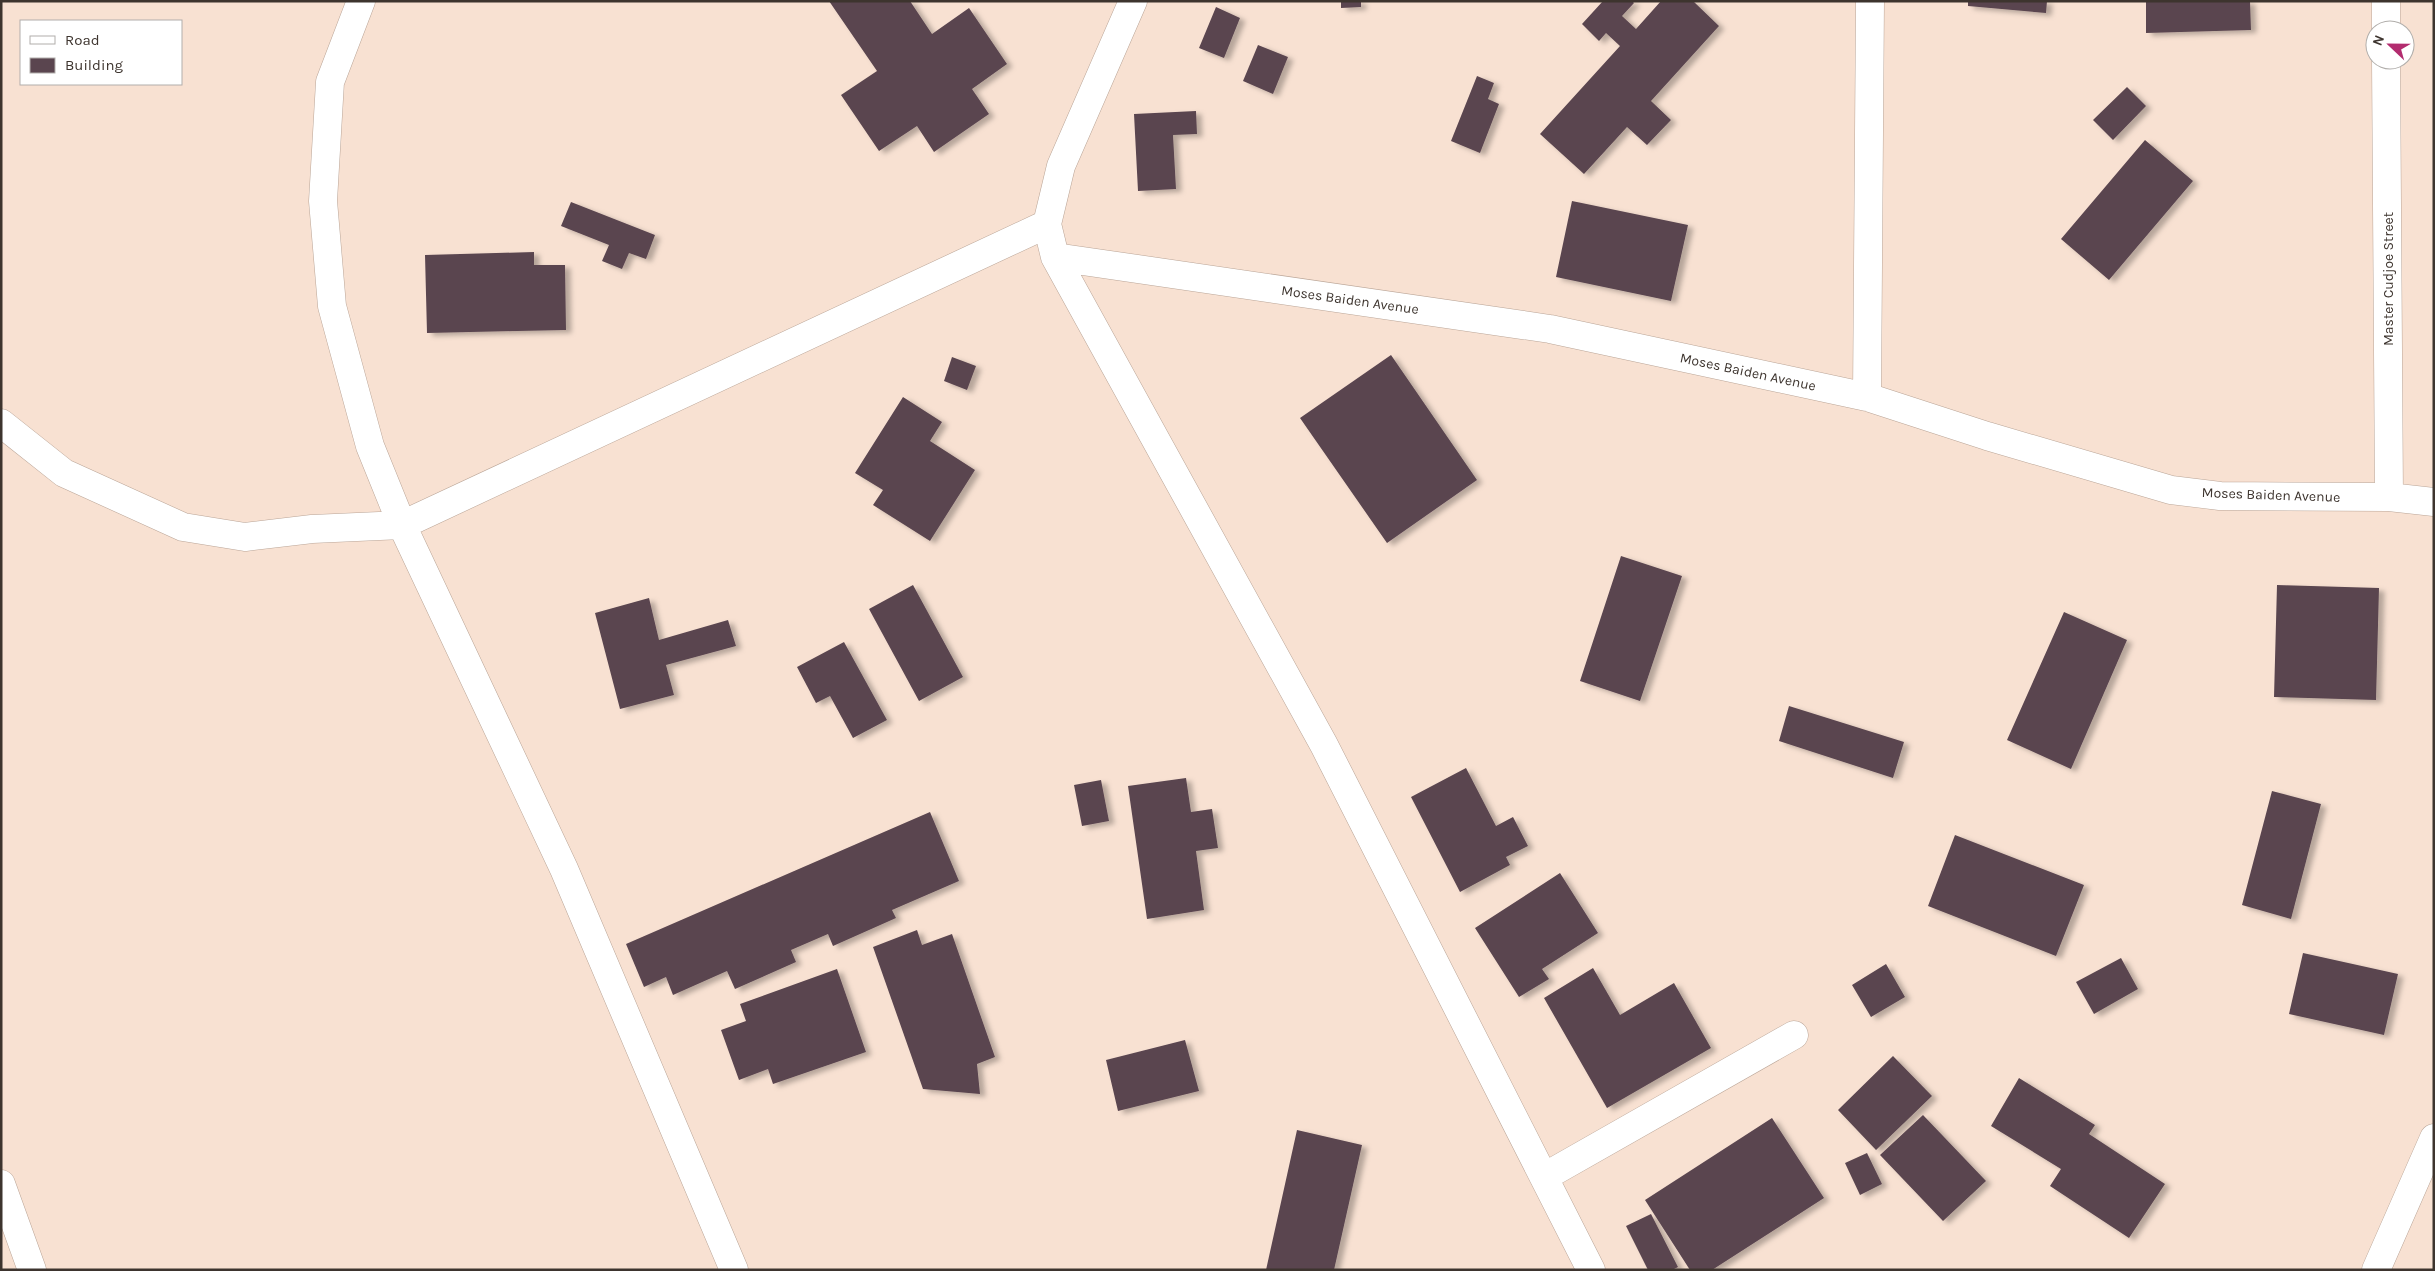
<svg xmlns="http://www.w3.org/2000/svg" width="2435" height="1271" font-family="Karla,sans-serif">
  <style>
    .building { fill: #5a454f; filter: url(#shadow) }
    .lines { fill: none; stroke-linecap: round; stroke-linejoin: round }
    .street-casing { stroke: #baa597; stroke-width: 29 }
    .street { stroke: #fff; stroke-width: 28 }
    .labels { text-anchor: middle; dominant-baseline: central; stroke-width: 5; stroke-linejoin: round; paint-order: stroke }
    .street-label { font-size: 14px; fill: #3d342e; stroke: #fff }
  </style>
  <defs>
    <filter id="shadow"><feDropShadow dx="5.5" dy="3" stdDeviation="2.5" flood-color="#0004"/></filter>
  </defs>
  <rect width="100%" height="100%" fill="#f8e1d2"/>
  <path class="building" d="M829,1H910L932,34L969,8L1007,64L972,89L989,114L934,152L917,126L879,151L841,95L877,71Z
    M1341,1H1361V7L1341,8Z
    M1603,1H1632L1634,3L1622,16L1636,29L1661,1H1693L1719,26L1651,101L1671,120L1647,145L1627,127L1584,174L1540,134L1620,46L1606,33L1599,41L1582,24Z
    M1968,1H2047L2046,13L1968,6Z
    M2146,1H2250L2251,30L2146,33Z
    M1216,7L1240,18L1224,58L1199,48Z
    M1258,45L1288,57L1273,94L1243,81Z
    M1477,76L1494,83L1488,99L1499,104L1480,153L1451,141Z
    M2127,87L2146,106L2113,140L2093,120Z
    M1196,111L1197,134L1173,135L1176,189L1138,191L1134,114Z
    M2145,140L2193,181L2109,280L2061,239Z
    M1572,201L1688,225L1671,301L1556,277Z
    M571,202L655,235L646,259L629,253L622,269L602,261L609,245L561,226Z
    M534,252V265H565L566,330L427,333L425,255Z
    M1391,355L1477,480L1387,543L1300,418Z
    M952,357L976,366L967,390L944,381Z
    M903,397L942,422L930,441L975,470L930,541L873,505L883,490L855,473Z
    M1621,556L1682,576L1640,701L1580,681Z
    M913,585L963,677L919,701L869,609Z
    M2277,585L2379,588L2376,700L2274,697Z
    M649,598L659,640L728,620L736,646L666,665L674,695L620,709L595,613Z
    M2064,612L2127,640L2071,769L2007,740Z
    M844,642L887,720L853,738L830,696L816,703L797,667Z
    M1789,706L1904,742L1893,778L1779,741Z
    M1466,768L1496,826L1513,817L1528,846L1506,857L1510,865L1460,892L1411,797Z
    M1186,778L1191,812L1212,809L1218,848L1196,851L1204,910L1147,919L1128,786Z
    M1101,780L1109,821L1082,826L1074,785Z
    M2272,791L2321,804L2291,919L2242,905Z
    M930,812L959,881L892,910L896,918L833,946L828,934L791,950L796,962L735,989L727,971L673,995L666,977L644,987L626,944Z
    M1955,835L2084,885L2056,956L1928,906Z
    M1560,873L1598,933L1542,969L1549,979L1519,997L1475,928Z
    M917,930L922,945L952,934L995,1057L977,1064L980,1094L923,1089L873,947Z
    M2303,953L2398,974L2384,1035L2289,1014Z
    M2121,958L2138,989L2094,1014L2076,982Z
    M1886,964L1905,997L1871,1017L1852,985Z
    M1593,968L1620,1015L1674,983L1711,1048L1607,1108L1544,998Z
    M837,969L866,1052L773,1084L768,1069L739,1080L721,1030L746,1021L740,1004Z
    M1185,1040L1199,1091L1118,1111L1106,1060Z
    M1893,1056L1932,1096L1876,1150L1838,1110Z
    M2019,1078L2095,1125L2089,1134L2165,1184L2129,1238L2050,1186L2061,1169L1991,1126Z
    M1923,1115L1986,1181L1943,1221L1880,1155Z
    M1772,1118L1824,1198L1712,1270H1690L1645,1200Z
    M1297,1130L1362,1145L1334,1270H1266Z
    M1867,1153L1882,1184L1860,1195L1845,1163Z
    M1651,1214L1678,1267L1672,1270H1648L1626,1226Z"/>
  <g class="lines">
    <g class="street-casing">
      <path id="street" d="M361,1L330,82L323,201L332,306L370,446L402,525L564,869L734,1270
        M1133,1L1061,166L1047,224L1055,257L1324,745L1591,1270
        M2386,1V30
        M2386,60L2389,497
        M1055,257L1550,329L1867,397L1987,436L2171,490L2220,496L2389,497L2434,502
        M1867,397L1870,1
        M1,423L64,473L183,527L245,537L312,529L402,525L1047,224
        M1544,1177L1794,1035
        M1,1184L32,1270
        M2376,1270L2434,1138"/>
    </g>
    <use href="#street" class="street"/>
  </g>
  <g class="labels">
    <g class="street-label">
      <text transform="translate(2388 279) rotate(-90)">Master Cudjoe Street</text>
      <text transform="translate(1350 300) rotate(8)">Moses Baiden Avenue</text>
      <text transform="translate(1748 372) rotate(12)">Moses Baiden Avenue</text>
      <text transform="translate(2271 495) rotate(2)">Moses Baiden Avenue</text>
    </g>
  </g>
  <rect width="2435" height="1271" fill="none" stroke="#3d342e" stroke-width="5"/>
  <rect x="20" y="20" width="162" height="65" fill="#ffffff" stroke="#b1aeab"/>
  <rect x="30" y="36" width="25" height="8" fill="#ffffff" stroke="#b1aeab"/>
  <text x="65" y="45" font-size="15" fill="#3d342e">Road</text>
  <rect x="30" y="58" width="25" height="15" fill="#5a454f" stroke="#b1aeab"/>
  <text x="65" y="70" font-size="15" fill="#3d342e">Building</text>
  <g transform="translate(2390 45) rotate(292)"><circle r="24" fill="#ffffff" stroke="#b1aeab"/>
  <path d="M0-4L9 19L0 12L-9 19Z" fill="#b32c6f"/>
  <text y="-8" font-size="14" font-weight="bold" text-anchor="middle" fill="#3d342e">N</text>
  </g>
</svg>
